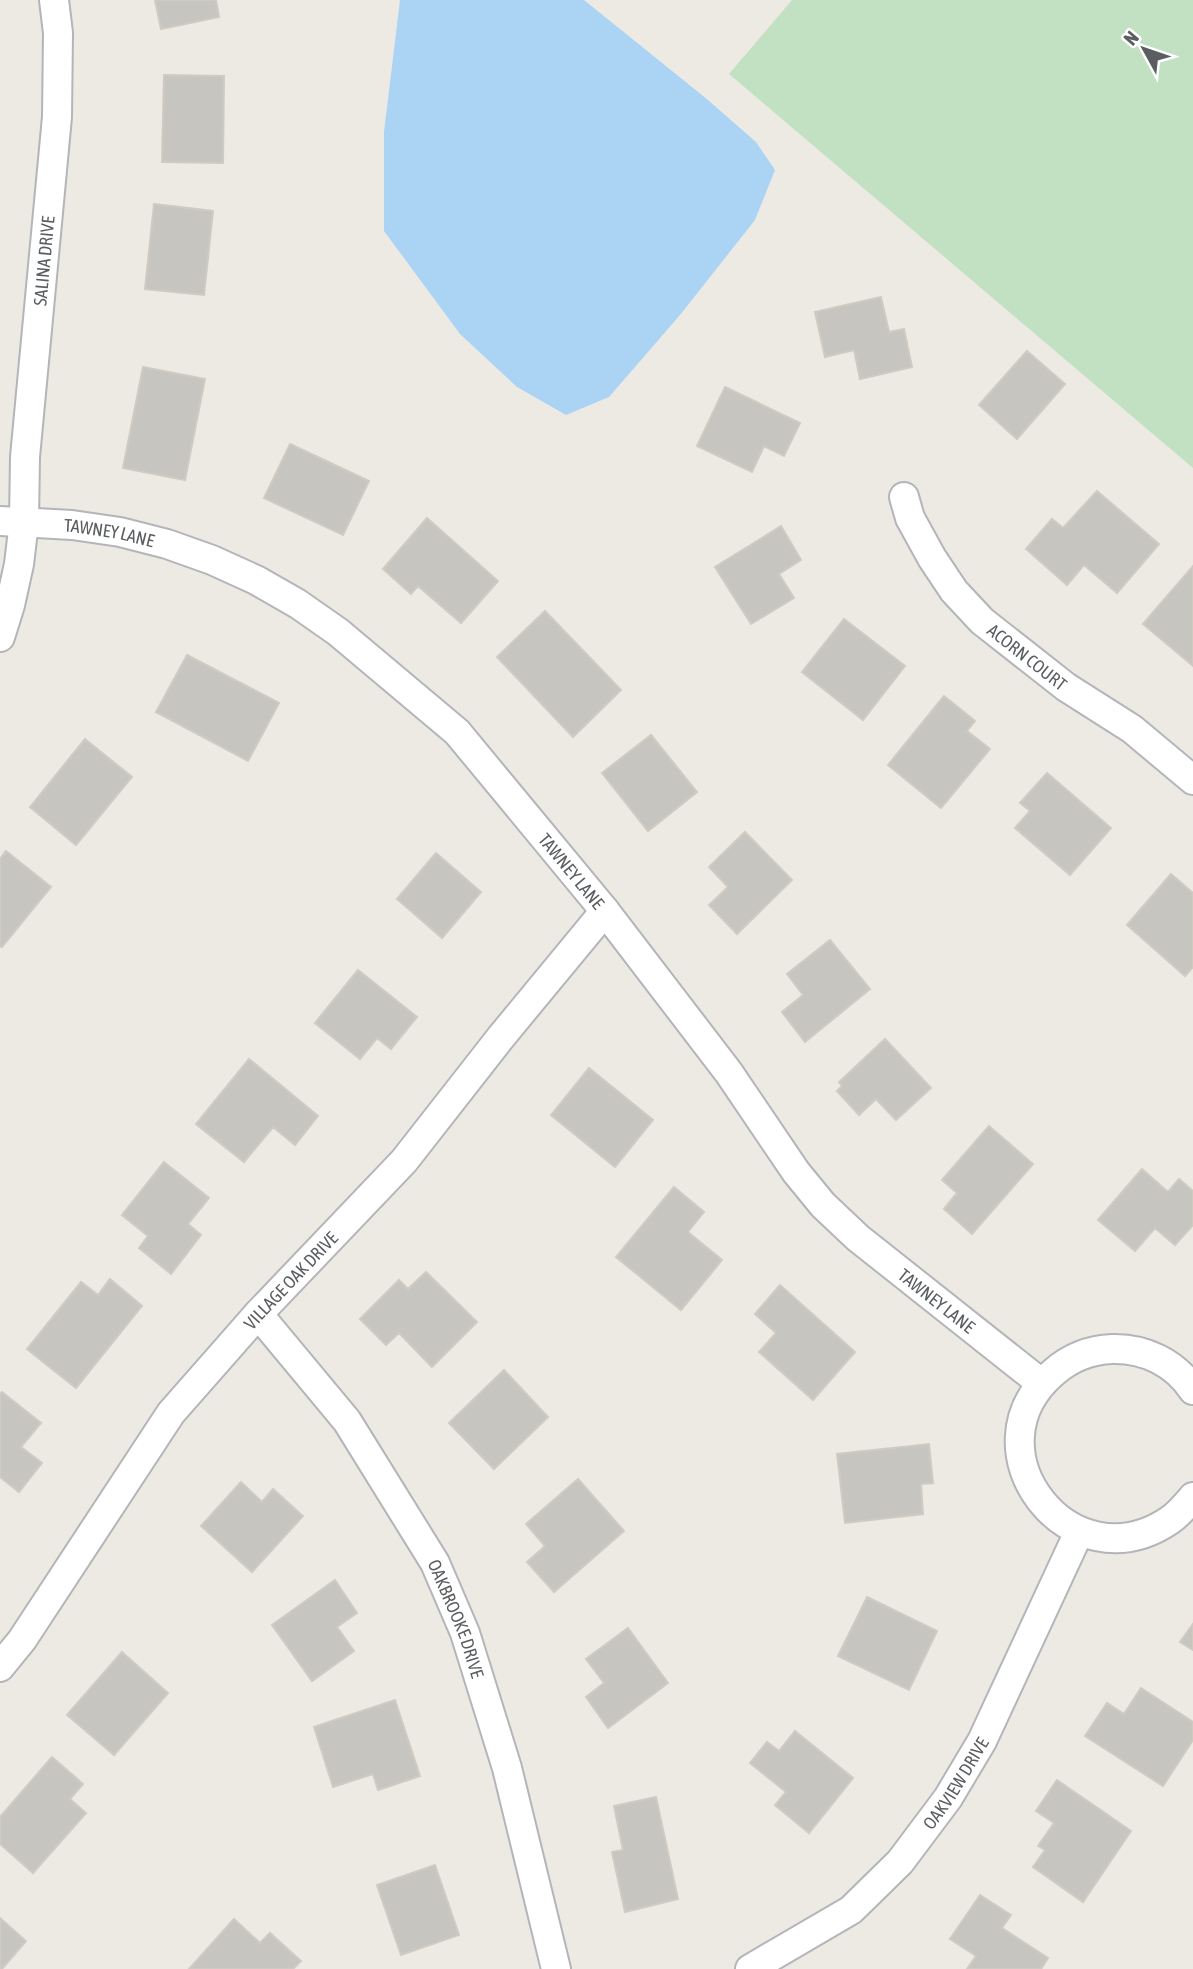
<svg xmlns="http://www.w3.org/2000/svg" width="1193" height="1969" font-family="'Asap Condensed',sans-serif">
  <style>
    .green { fill: #c2e0c2 }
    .water { fill: #abd4f4 }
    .building { fill: #c7c5bf; stroke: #d0cbc2; stroke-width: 2 }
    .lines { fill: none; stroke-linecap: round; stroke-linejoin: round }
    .street-casing { stroke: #b3b5b8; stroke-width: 32 }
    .street { stroke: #fff; stroke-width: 28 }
    .labels { text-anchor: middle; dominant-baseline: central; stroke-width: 6; stroke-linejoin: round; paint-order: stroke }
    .street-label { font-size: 18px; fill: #5b5e61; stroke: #fff }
  </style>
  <rect width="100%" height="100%" fill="#eceae3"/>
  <path class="green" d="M792,0H1193V468L729,74Z"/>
  <path class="water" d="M400,0H584L708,100L756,142L775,170L755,220L680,315L609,397L566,415L517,387L460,334L384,231V132Z"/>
  <path class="building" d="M155,0H216L219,17L161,29Z
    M164,75L224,76L223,163L162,162Z
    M154,204L213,211L204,295L145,289Z
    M881,297L889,332L904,329L912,367L860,379L854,350L825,357L815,312Z
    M1027,351L1065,384L1017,439L979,405Z
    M143,367L205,379L185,480L123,468Z
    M725,387L800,423L784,456L764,446L752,472L697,446Z
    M290,444L369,481L343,535L264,498Z
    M1097,491L1159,544L1117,593L1084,565L1067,585L1026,549L1052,519L1063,528Z
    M427,518L498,581L461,623L418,586L411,594L383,569Z
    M781,526L801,560L779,574L794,598L751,624L715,567Z
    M1193,566V666L1143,624Z
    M545,611L621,690L573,737L497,657Z
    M844,619L905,666L863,720L802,672Z
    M187,655L279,703L248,761L156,712Z
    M944,696L975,721L967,731L990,749L941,808L888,765Z
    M651,735L697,792L648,831L602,773Z
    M85,739L132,777L76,845L30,807Z
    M1047,773L1111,828L1070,875L1015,828L1030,811L1020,803Z
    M745,832L792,880L737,934L709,905L728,887L709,867Z
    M6,851L51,887L2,947L0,946V859Z
    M436,853L481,892L442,938L397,899Z
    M1171,874L1193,893V967L1185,976L1127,925Z
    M830,940L870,989L805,1042L782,1012L803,995L787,974Z
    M358,970L417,1017L391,1049L377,1038L360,1059L315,1023Z
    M885,1039L931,1088L896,1120L876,1099L859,1115L837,1091L842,1086L839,1082Z
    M249,1059L318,1116L295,1145L273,1127L244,1162L196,1124Z
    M589,1068L653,1120L615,1167L551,1115Z
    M989,1126L1033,1164L972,1234L944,1209L957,1193L942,1180Z
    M164,1162L209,1198L188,1224L201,1235L171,1274L139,1248L148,1236L122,1215Z
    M1142,1169L1168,1192L1179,1179L1193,1191V1225L1175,1245L1155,1228L1135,1251L1098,1220Z
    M674,1187L704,1212L688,1232L722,1260L681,1310L616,1257Z
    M426,1272L477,1322L432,1367L399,1333L386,1345L360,1319L399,1280L408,1289Z
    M110,1279L142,1306L76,1388L27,1349L81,1282L98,1295Z
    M780,1285L855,1352L813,1400L759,1352L776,1333L755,1314Z
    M504,1370L548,1417L494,1469L449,1423Z
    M2,1392L41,1423L21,1447L42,1463L19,1492L0,1477V1394Z
    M929,1444L933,1483L921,1484L923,1514L845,1523L837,1454Z
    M578,1479L624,1531L554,1592L527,1562L545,1546L526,1524Z
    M241,1482L262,1502L273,1489L303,1516L252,1572L201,1526Z
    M335,1580L357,1613L337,1627L354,1651L312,1681L272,1625Z
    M867,1597L937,1631L909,1690L838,1656Z
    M1193,1624V1650L1180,1642Z
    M628,1628L668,1683L608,1728L586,1697L604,1683L586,1659Z
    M122,1652L168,1693L114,1755L67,1715Z
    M1141,1688L1193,1722V1740L1163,1786L1085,1736L1107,1703L1124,1714Z
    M395,1700L420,1776L378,1790L373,1774L333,1787L314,1727Z
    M795,1731L853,1778L809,1833L775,1805L786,1792L750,1763L767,1742L779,1751Z
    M52,1757L83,1784L70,1799L86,1813L33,1873L0,1844V1817Z
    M1057,1780L1131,1831L1083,1902L1033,1867L1045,1850L1038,1846L1054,1823L1036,1811Z
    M656,1797L678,1899L625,1912L612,1852L623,1850L614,1806Z
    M435,1865L459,1935L401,1955L377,1885Z
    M980,1895L1011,1915L1002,1928L1048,1958L1041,1969H967L976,1956L950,1939Z
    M0,1918L26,1941L2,1969H0Z
    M234,1919L260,1943L270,1933L301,1961L293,1969H189Z"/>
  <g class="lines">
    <g class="street-casing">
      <g id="street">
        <path id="s1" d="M904,497L910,518L932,558L954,591L982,621L1066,687L1132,729L1193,780"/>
        <path id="s2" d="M0,521L72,525L120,532L167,544L212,560L256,580L298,604L338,632L457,732L605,911L729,1073L796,1172L823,1205L858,1238L1041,1383"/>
        <path id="s3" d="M0,637L10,605L19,564L24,522L25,457L57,117L58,33L54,0"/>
        <path id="s4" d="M258,1314L347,1421L435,1563L465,1633L507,1768L556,1969"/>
        <path d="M1193,1390C1175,1363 1145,1348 1112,1349C1089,1350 1070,1358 1054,1372C963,1449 1071,1588 1170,1520C1179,1514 1186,1505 1193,1497"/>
        <path id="s5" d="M0,1667L22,1640L171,1413L258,1314L404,1161L501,1037L605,911"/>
        <path id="s6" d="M750,1969L851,1910L900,1862L948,1798L982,1741L1079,1532"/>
      </g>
    </g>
    <use href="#street" class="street"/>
  </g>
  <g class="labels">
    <g class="street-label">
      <text stroke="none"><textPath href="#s3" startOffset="380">SALINA DRIVE</textPath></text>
      <text stroke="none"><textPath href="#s2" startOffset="110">TAWNEY LANE</textPath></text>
      <text stroke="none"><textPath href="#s1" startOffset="206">ACORN COURT</textPath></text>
      <text stroke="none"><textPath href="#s2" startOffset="698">TAWNEY LANE</textPath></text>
      <text stroke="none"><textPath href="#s5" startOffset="485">VILLAGE OAK DRIVE</textPath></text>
      <text stroke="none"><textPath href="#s2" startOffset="1265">TAWNEY LANE</textPath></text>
      <text stroke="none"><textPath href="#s4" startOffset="366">OAKBROOKE DRIVE</textPath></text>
      <text stroke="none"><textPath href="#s6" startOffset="282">OAKVIEW DRIVE</textPath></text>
    </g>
  </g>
  <g transform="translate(1144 49) rotate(310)" stroke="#ffffff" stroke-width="5" paint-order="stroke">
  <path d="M0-5L12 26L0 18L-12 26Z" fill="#5b5e61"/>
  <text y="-10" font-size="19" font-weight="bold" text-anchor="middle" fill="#5b5e61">N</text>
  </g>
</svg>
